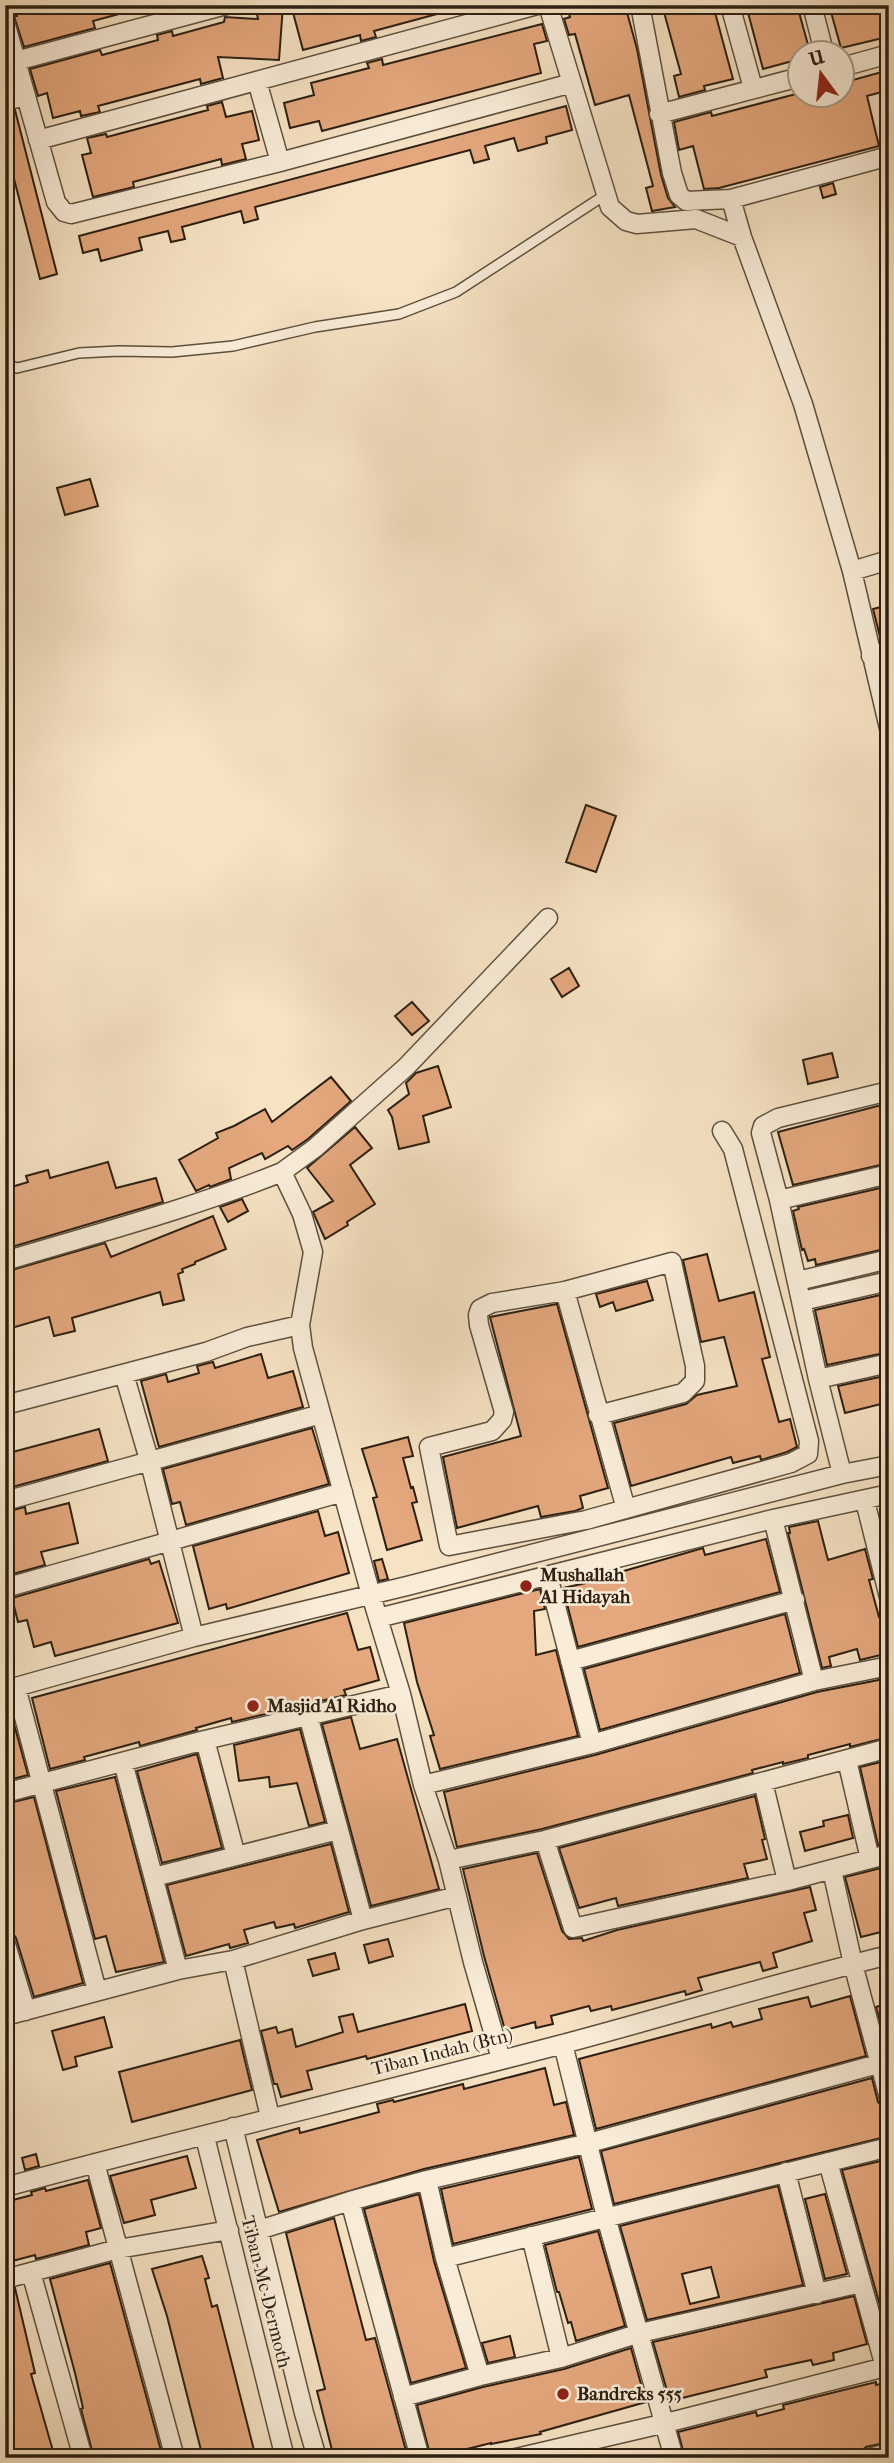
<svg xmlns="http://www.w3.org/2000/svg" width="894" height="2463" font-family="'IM FELL French Canon',serif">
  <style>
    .building { fill: #e5a87e; stroke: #2b1f12; stroke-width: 2; fill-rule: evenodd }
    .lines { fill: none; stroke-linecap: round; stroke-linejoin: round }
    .service-casing { stroke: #5e503e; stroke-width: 12 }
    .minor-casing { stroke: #5e503e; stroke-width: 21 }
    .service { stroke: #f9edd9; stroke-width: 9 }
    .minor { stroke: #f9edd9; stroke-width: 18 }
    .poi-dot { fill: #8f2418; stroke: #f9edd9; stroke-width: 2.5 }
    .labels { text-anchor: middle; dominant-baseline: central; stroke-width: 5; stroke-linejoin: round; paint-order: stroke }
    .poi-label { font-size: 19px; font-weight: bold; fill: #2b1f12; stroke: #f9edd9; text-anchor: start }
    .street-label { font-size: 19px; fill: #2b1f12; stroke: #f9edd9 }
  </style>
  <rect width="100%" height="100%" fill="#f6e3c4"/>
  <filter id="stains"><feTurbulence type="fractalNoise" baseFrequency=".00286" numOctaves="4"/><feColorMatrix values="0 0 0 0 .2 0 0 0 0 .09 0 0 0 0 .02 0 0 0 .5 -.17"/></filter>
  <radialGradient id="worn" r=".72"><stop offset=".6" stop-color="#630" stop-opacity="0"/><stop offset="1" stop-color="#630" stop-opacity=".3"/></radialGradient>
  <path class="building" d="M14,5H133L134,10L93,21L95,28L24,47L14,16H17Z
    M255,5H283L279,60L218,57L223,78L201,84L200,79L98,106L100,112L81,116L80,111L53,118L47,93L38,96L30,69L100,50L102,55L158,40L157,35L172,31L173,36L224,22L225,17L258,19Z
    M291,5H452V10L374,31L376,37L361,41L360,35L303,50Z
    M566,5H625L637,49L661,175L668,198L675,207L652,211L646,188L653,186L629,95L595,105L575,34L569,35L564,19L570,17Z
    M662,5H713L733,79L704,86L705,90L679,97L674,76L681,74Z
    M746,5H797L810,52H800V59L763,69Z
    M829,5H878L887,37L841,48Z
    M542,24L547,41L534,44L541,73L322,131L319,121L290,128L284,103L314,95L311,83L369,68L367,63L382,59L383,65Z
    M889,70V90L867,96L879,146L719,188L704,189L693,146L679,150L674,122L711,112L712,116L796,94H842V83Z
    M222,102L226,117L252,111L259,140L242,144L246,159L222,165L221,159L133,182L134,187L93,197L82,155L91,153L87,138L106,134L107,137L208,110L207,106Z
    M566,106L572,130L546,137L547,143L518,151L514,138L485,146L489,159L474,163L470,150L255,207L258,219L244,223L241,211L182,227L185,239L171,242L168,231L139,238L142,250L101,261L98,249L83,253L79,236Z
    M15,110L57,274L40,279L5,144V112Z
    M833,183L836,194L823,198L820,187Z
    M90,479L98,506L65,515L57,488Z
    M889,605V640L881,641L873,609Z
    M586,805L616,816L596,872L566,862Z
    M569,968L579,986L562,997L551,979Z
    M412,1002L429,1021L412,1035L395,1016Z
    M832,1053L838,1077L808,1084L803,1060Z
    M438,1066L451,1107L423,1116L429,1142L399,1149L392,1117L388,1110L409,1094L406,1083L416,1073Z
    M331,1077L351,1101L308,1139L292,1150L288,1146L265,1159L262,1153L229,1168L231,1179L210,1187L209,1185L196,1191L179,1160L218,1138L216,1133L234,1126L265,1109L272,1122Z
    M889,1103V1163L793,1185L778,1132Z
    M355,1127L372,1148L350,1165L375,1204L347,1222L348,1225L325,1239L313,1212L333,1201L307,1168Z
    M108,1162L116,1188L156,1178L163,1202L5,1249V1189L28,1182L26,1176L48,1170L50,1178Z
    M889,1186V1248L816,1265L815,1259L808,1261L804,1249L802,1250L793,1211L799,1209L798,1207Z
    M242,1199L248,1211L228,1222L220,1207Z
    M213,1216L226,1249L195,1262V1264L182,1269L183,1272L178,1274L184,1300L163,1305L160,1292L72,1318L75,1331L54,1336L49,1317L5,1330V1312L13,1310L5,1272L105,1243L111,1257Z
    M707,1254L719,1301L754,1292L770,1357L762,1359L779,1422L790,1419L797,1447L787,1452L761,1460L760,1456L733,1463L731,1457L631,1486L614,1423L686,1404L697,1395L737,1386L724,1337L701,1342L683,1260Z
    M647,1281L653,1300L616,1311L613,1302L600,1307L596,1294Z
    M889,1293V1352L827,1365L815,1310Z
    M557,1304L608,1488L580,1496L583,1508L575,1511L541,1517L538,1506L457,1528L443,1457L521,1436L490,1317Z
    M261,1354L268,1378L293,1371L303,1407L159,1447L141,1381L166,1374L168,1382L199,1373L197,1366L213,1362L215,1368Z
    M889,1375V1402L845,1413L838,1386Z
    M312,1428L329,1484L186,1525L180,1502L172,1504L163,1469Z
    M99,1429L108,1461L5,1489V1454Z
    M408,1437L413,1456L403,1458L411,1488L413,1487L417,1502L412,1503L422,1540L387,1550L373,1498L377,1497L362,1449Z
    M69,1503L78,1543L41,1552L45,1565L6,1576L5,1512L25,1507L26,1514Z
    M318,1511L325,1536L338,1532L349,1573L227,1609L226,1604L209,1609L193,1546Z
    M818,1521L828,1560L865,1549L873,1579L869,1580L879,1617H881L889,1653L860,1660L857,1649L829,1657L831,1666L822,1668L788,1533H790L789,1527Z
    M766,1539L780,1592L578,1647L563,1588L618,1576L617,1573L703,1548L705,1555Z
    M149,1559L151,1564L159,1561L178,1623L55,1656L51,1642L34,1647L27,1620L18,1622L12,1598Z
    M382,1559L388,1579L379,1581L374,1561Z
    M540,1589L545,1609L534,1611L536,1655L556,1650L578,1736L440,1769L430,1736L434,1735L417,1682L404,1623Z
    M347,1613L358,1650L370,1647L379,1680L344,1690L346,1695L232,1722L231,1718L196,1728L197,1730L140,1746L139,1742L84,1757L85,1760L50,1769L32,1698Z
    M785,1614L800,1673L600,1730L584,1669Z
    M889,1678V1737L850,1747V1744L808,1755V1758L783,1764V1762L752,1770L753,1773L542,1829L457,1847L444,1792L595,1755L817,1692Z
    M9,1706L28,1775L5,1781V1707Z
    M351,1717L360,1749L397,1739L439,1889L371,1906L322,1724Z
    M300,1729L325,1822L309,1826L297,1783L270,1787L269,1777L239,1781L234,1745Z
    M197,1754L222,1848L162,1863L137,1771Z
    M889,1760V1843L878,1845L860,1767Z
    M115,1777L164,1962L116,1972L106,1936L95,1939L56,1791Z
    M755,1796L765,1839L762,1840L767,1859L744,1864L748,1878L618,1906L616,1898L579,1908L559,1848Z
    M34,1797L83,1983L34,1997L16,1938L12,1932L5,1930V1804Z
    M848,1815L853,1838L805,1851L800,1832L824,1826L823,1821Z
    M331,1844L349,1912L295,1928L294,1924L276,1928L274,1922L244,1930L248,1943L230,1948L229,1944L186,1956L167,1885Z
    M537,1853L562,1931L569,1939L582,1938L583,1941L617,1930L810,1887L816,1910L804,1913L812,1941L773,1953L777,1967L763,1971L760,1962L698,1978L702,1990L686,1995L685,1991L612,2010L611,2006L591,2011L589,2006L551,2016L553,2024L536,2028L535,2022L505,2030L484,1956L463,1869Z
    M889,1866V1930L861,1937L845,1877Z
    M388,1939L393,1956L369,1963L364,1945Z
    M335,1953L339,1969L313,1976L308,1960Z
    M850,1996L866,2056L596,2129L579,2059L711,2024L712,2028L731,2022L733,2027L762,2019L759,2009L775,2005L808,1997L811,2007Z
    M889,2003V2050H888L876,2007Z
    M465,2004L472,2031L367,2059L366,2056L307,2071L312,2089L281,2097L277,2084H274L261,2031L276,2027L278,2033L292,2029L296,2047L343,2032L339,2017L353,2014L358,2032Z
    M104,2017L112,2047L75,2057L77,2066L63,2070L52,2031Z
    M240,2040L252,2090L132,2122L119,2072Z
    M545,2068L554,2105L566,2102L574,2135L424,2169L279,2212L257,2140L299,2128L300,2133L379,2112L377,2104L393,2100L394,2102L463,2084L464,2089Z
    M872,2078L878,2102L882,2106L889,2109V2136L614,2204L601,2151Z
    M36,2154L39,2166L25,2170L22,2158Z
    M187,2156L196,2188L151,2200L155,2215L124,2223L110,2176Z
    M579,2157L592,2209L453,2244L441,2189Z
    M889,2159V2338L842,2170Z
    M88,2180L101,2228L86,2232L89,2245L36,2259L35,2255L5,2263V2202L32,2195L31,2192L45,2188L46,2191Z
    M778,2186L803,2285L647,2320L620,2226ZM711,2267L719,2297L690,2304L682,2274Z
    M419,2194L434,2261L466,2368L411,2383L364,2209Z
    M825,2194L847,2274L825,2279L805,2199Z
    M334,2218L366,2340L375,2338L408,2458H334L317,2391L325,2389L286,2233Z
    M598,2231L625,2326L576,2341L571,2322L568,2323L559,2292H557L545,2245Z
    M202,2256L209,2278L205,2279L212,2307L217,2305L256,2458H203L167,2316L152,2269Z
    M110,2263L163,2458H94L81,2409L83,2408L75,2373L50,2279Z
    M15,2288L35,2373L31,2374L55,2458H5V2290Z
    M854,2296L867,2344L833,2353L834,2360L813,2365L811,2360L765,2370L767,2377L670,2401L653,2342Z
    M510,2336L515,2357L488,2363L482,2343Z
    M631,2348L646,2402L540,2432L541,2434L491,2444V2443L431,2458L417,2405L483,2387L564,2369Z
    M876,2382V2385L889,2382V2442L866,2447L859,2453L835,2458H685L678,2432L756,2412L757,2416L784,2409L783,2405Z"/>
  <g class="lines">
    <g class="service-casing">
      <path id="service" d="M5,364L17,368L79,353L119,351L172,352L233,346L315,327L399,314L456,292L605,195"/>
    </g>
    <g class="minor-casing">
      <path id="minor" d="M548,5L610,207L626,221L637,224L696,219L742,237
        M640,5L672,173L679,195L686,201L731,199L889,156
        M730,5L753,88
        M812,5L824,52
        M5,22L56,202L64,212L71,214L280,162L572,83
        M16,61L226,5
        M842,67L889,54
        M257,81L280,162
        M5,101L26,96
        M659,114L800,77
        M38,140L537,5
        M731,199L742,237L803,404L852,571
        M889,560L852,571L889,728
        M871,656L889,651
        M282,1172L315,1148L406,1067L548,918
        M779,1200L889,1174
        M5,1261C98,1233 193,1208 282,1172L302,1214L313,1252L300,1325L303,1348L371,1595L401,1694L423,1785L448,1860L473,1962L501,2059
        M798,1281L889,1259
        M565,1291L626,1509
        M802,1301L889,1281
        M124,1374L150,1463L194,1637
        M818,1379L889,1363
        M5,1405L206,1352L247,1337L300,1325
        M598,1415L683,1393L695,1381V1366L672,1262L565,1291L492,1303L480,1309L478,1315L479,1325L504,1412L502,1420L492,1431L429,1447L449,1546L586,1520L791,1463L808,1454L809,1441L733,1149L722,1131
        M842,1474L818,1379L779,1200L761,1133L763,1126L778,1118L889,1091
        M5,1501L321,1414
        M865,1501L889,1597
        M773,1519L814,1681
        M548,1576L592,1744
        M5,1588L343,1492
        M378,1618L773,1519L889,1494
        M570,1661L795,1600
        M16,1687L97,1991
        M5,1690L194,1637L407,1586L842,1474L889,1465
        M308,1715L363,1920
        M205,1740L236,1856
        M847,1760L870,1859
        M123,1762L178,1970
        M763,1782L787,1881
        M423,1785L592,1744L814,1681L889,1666
        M5,1793L205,1740L401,1694
        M545,1840L573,1928L787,1881L889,1854
        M448,1860L545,1840L889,1748
        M832,1870L853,1964L889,2098
        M154,1877L338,1830
        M5,1941L26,2011
        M233,1960L270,2117
        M5,2016L178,1970L233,1960L363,1920L457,1896
        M563,2044L606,2217L674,2458
        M233,2127L304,2413L317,2458
        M205,2137L285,2458
        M828,2162L885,2367
        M95,2163L175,2458
        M786,2172L817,2294
        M427,2180L445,2258L480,2376
        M5,2187C190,2137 377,2093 563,2044C672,2015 779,1982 889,1955
        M350,2201L420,2458
        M259,2230L350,2201L427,2180L589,2143L889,2061
        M531,2236L561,2358
        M445,2258L889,2147
        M31,2272L83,2458
        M5,2279L118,2249L229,2230
        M403,2397L480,2376L561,2358L640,2333L861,2283
        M516,2458L666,2423L889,2366
        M869,2458L889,2453"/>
    </g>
    <use href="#service" class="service"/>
    <use href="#minor" class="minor"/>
  </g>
  <g class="poi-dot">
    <circle cx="526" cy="1586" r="7"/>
    <circle cx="253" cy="1706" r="7"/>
    <circle cx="563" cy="2394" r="7"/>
  </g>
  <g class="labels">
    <g class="poi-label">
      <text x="540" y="1575">Mushallah<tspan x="540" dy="22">Al Hidayah</tspan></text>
      <text x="267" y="1706">Masjid Al Ridho</text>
      <text x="577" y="2394">Bandreks 555</text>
    </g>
    <g class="street-label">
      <text transform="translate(442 2052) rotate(-14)">Tiban Indah (Btn)</text>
      <text transform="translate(266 2292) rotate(76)">Tiban Mc Dermoth</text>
    </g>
  </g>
  <rect width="894" height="2463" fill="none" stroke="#f6e3c4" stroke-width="28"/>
  <rect x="7" y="7" width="880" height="2449" fill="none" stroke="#2b1f12" stroke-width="3.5"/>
  <rect x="14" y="14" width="866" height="2435" fill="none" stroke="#2b1f12" stroke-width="2"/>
  <g transform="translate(821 74) rotate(345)"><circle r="33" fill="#f9edd9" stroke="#a79b89" stroke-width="2"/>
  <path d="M0-5L12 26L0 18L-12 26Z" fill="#8f2418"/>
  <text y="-10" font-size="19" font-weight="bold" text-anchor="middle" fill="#2b1f12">U</text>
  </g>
  <rect width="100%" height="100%" filter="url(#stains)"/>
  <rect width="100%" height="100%" fill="url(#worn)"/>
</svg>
